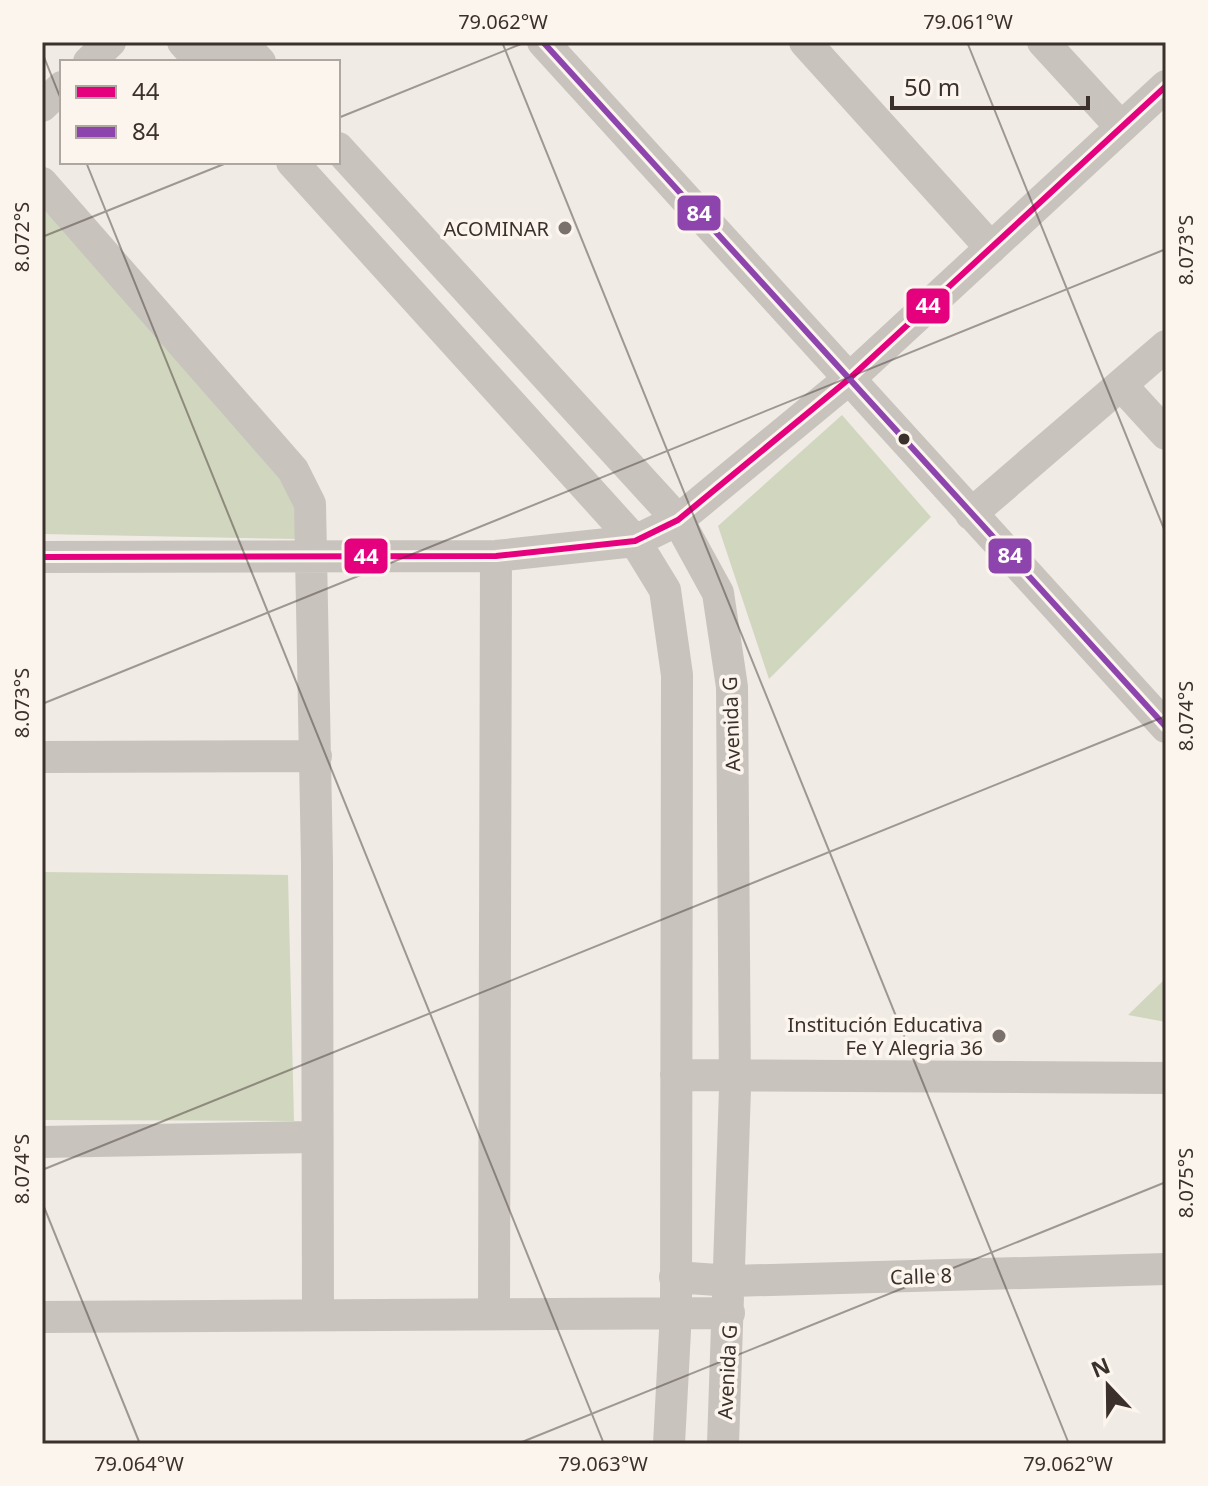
<svg xmlns="http://www.w3.org/2000/svg" width="1208" height="1486" font-family="'Noto Sans',sans-serif">
  <style>
    .green { fill: #d1d6bf }
    .lines { fill: none; stroke-linecap: round; stroke-linejoin: round }
    .minor { stroke: #c9c3be; stroke-width: 32 }
    .bus-1-casing { stroke: #fbf5ee; stroke-width: 12 }
    .bus-2-casing { stroke: #fbf5ee; stroke-width: 12 }
    .bus-1 { stroke: #e5007d; stroke-width: 6 }
    .bus-2 { stroke: #8e44ad; stroke-width: 6 }
    .ticks { fill: none; stroke: #3b302b; stroke-width: 2; stroke-opacity: 0.45 }
    .poi-dot { fill: #7a716c; stroke: #fbf5ee; stroke-width: 3 }
    .bus-dot { fill: #3b302b; stroke: #fbf5ee; stroke-width: 3 }
    .labels { text-anchor: middle; dominant-baseline: central; stroke-width: 7; stroke-linejoin: round; paint-order: stroke }
    .poi-label { font-size: 20px; fill: #3b302b; stroke: #fbf5ee; text-anchor: end }
    .street-label { font-size: 20px; fill: #3b302b; stroke: #fbf5ee }
    .line-badge { stroke: #fbf5ee; stroke-width: 3 }
    .badge-label { font-size: 22px; text-anchor: middle; font-weight: bold; fill: #fff }
    .neatline { fill: none; stroke: #3b302b; stroke-width: 3 }
    .ticks-label { font-size: 20px; text-anchor: middle; fill: #3b302b }
  </style>
  <rect width="100%" height="100%" fill="#f0ebe5"/>
  <path class="green" d="M42,205L297,490L296,539L42,534Z
    M842,415L931,517L769,679L718,526Z
    M42,872L288,875L294,1121L42,1120Z
    M1166,978V1022L1128,1015Z"/>
  <g class="lines">
    <path class="minor" d="M183,42L201,62
      M241,42L260,62
      M543,42L1166,727
      M805,42L991,248
      M1043,42L1121,127
      M89,62L110,42
      M209,62L234,42
      M42,106L62,87
      M338,148L678,520L718,593L732,687L735,1089L723,1444
      M292,162L635,541L665,590L677,675L676,1312L669,1444
      M42,183L293,470L310,504L317,862L318,1314
      M1123,387L1166,434
      M971,514L1166,346
      M42,557L496,556L635,541L678,520L849,379L1166,86
      M42,757L316,756
      M676,1075L1166,1078
      M42,1142L315,1137
      M675,1277L731,1281L1166,1269
      M494,1312L496,556
      M42,1317L729,1313"/>
    <g class="bus-1-casing">
      <path id="bus-1" d="M42,557L496,556L635,541L678,520L849,379L1166,86"/>
    </g>
    <g class="bus-2-casing">
      <path id="bus-2" d="M543,42L1166,727"/>
    </g>
    <use href="#bus-1" class="bus-1"/>
    <use href="#bus-2" class="bus-2"/>
  </g>
  <path class="ticks" d="M502,42L1069,1444M967,42L1166,534M42,52L62,102M338,118L526,42M86,162L604,1444M42,237L229,162M42,704L1166,249M42,1170L1166,716M42,1202L140,1444M517,1444L1166,1182"/>
  <g class="poi-dot">
    <circle cx="565" cy="228" r="8"/>
    <circle cx="999" cy="1036" r="8"/>
  </g>
  <circle class="bus-dot" cx="904" cy="439" r="7"/>
  <g class="labels">
    <g class="poi-label">
      <text x="549" y="228">ACOMINAR</text>
      <text x="983" y="1024">Institución Educativa<tspan x="983" dy="23">Fe Y Alegria 36</tspan></text>
    </g>
    <g class="street-label">
      <text transform="translate(731 724) rotate(-92)">Avenida G</text>
      <text transform="translate(921 1276) rotate(-2)">Calle 8</text>
      <text transform="translate(727 1372) rotate(-87)">Avenida G</text>
    </g>
  </g>
  <g class="line-badge">
    <rect x="676" y="194" width="46" height="38" rx="8" fill="#8e44ad"/>
    <rect x="905" y="287" width="46" height="38" rx="8" fill="#e5007d"/>
    <rect x="987" y="537" width="46" height="38" rx="8" fill="#8e44ad"/>
    <rect x="343" y="537" width="46" height="38" rx="8" fill="#e5007d"/>
  </g>
  <g class="badge-label">
    <text x="699" y="221">84</text>
    <text x="928" y="313">44</text>
    <text x="1010" y="563">84</text>
    <text x="366" y="564">44</text>
  </g>
  <rect width="1208" height="1486" fill="none" stroke="#fbf5ee" stroke-width="88"/>
  <rect x="60" y="60" width="280" height="104" fill="#fbf5ee" stroke="#aea6a0" stroke-width="2"/>
  <rect x="76" y="86" width="40" height="12" fill="#e5007d" stroke="#aea6a0" stroke-width="2"/>
  <text x="132" y="100" font-size="24" fill="#3b302b">44</text>
  <rect x="76" y="126" width="40" height="12" fill="#8e44ad" stroke="#aea6a0" stroke-width="2"/>
  <text x="132" y="140" font-size="24" fill="#3b302b">84</text>
  <g transform="translate(1108 1386) rotate(338)" stroke="#fbf5ee" stroke-width="6" paint-order="stroke">
  <path d="M0-6L14 30L0 20L-14 30Z" fill="#3b302b"/>
  <text y="-12" font-size="22" font-weight="bold" text-anchor="middle" fill="#3b302b">N</text>
  </g>
  <path d="M892 96v12h196v-12" fill="none" stroke="#3b302b" stroke-width="4"/>
  <text x="904" y="96" font-size="24" fill="#3b302b" stroke="#fbf5ee" stroke-width="6" paint-order="stroke">50 m</text>
  <rect x="44" y="44" width="1120" height="1398" class="neatline"/>
  <g class="ticks-label">
    <text x="503" y="29">79.062°W</text>
    <text x="968" y="29">79.061°W</text>
    <text transform="translate(22 237) rotate(-90)" y="7">8.072°S</text>
    <text transform="translate(1186 250) rotate(-90)" y="7">8.073°S</text>
    <text transform="translate(22 703) rotate(-90)" y="7">8.073°S</text>
    <text transform="translate(1186 716) rotate(-90)" y="7">8.074°S</text>
    <text transform="translate(22 1169) rotate(-90)" y="7">8.074°S</text>
    <text transform="translate(1186 1183) rotate(-90)" y="7">8.075°S</text>
    <text x="139" y="1471">79.064°W</text>
    <text x="603" y="1471">79.063°W</text>
    <text x="1068" y="1471">79.062°W</text>
  </g>
</svg>
